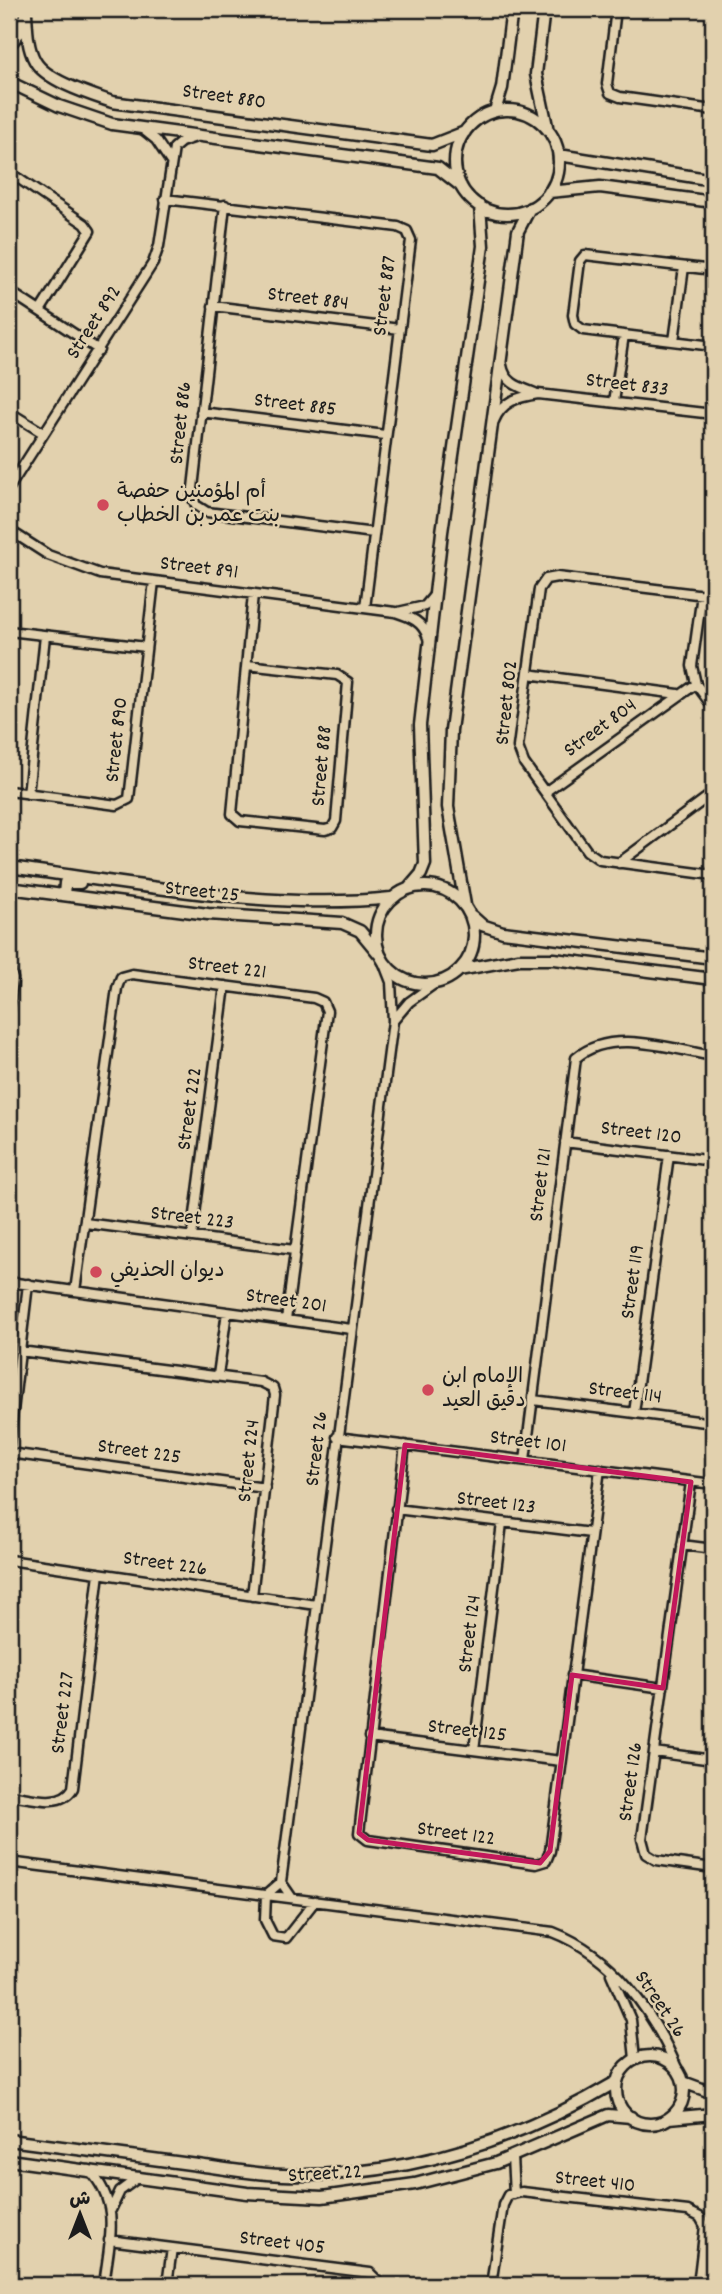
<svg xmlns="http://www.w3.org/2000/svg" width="722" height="2294" font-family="Dekko,'Playpen Sans Arabic',sans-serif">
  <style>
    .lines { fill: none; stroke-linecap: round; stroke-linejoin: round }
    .minor-casing { stroke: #1c1c1c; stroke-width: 13 }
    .tertiary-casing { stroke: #1c1c1c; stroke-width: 15 }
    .minor { stroke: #e2d1ae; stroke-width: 8 }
    .tertiary { stroke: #e2d1ae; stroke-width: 10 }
    .marked { fill: none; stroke: #c2185b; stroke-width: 5; stroke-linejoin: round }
    .poi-dot { fill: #d1495b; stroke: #e2d1ae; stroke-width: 2.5 }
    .labels { text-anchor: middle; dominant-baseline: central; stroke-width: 5; stroke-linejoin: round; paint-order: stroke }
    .street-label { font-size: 21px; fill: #1c1c1c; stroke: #e2d1ae }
    .poi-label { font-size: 21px; fill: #1c1c1c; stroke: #e2d1ae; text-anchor: start }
  </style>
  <rect width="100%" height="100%" fill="#e2d1ae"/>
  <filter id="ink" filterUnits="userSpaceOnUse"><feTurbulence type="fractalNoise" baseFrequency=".0143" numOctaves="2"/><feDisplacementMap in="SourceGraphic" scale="14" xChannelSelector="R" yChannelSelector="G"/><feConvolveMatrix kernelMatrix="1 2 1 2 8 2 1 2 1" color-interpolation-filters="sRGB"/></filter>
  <g filter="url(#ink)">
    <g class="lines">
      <g class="minor-casing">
        <path id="minor" d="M616,9L607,84L610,93L620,97L713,110
          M141,128L156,140L170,161
          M9,172L85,224L90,231L40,311
          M165,199L398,227L407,231L411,240L365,608
          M225,205L192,497L196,505L207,512L374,533
          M713,270L585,255L580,261L573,315L575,324L583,330L713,346
          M9,291L99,350
          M213,306L400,329
          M674,341L684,267
          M502,365C505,383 519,387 535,393
          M614,402L624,335
          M9,412L43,433
          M201,412L385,435
          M494,421C502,401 518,397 538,394L713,414
          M9,488L153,263L159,246L174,148L181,142L196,137
          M9,530L48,555L100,574L395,612C410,617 423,621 428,638
          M702,594L692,666L696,684L713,707
          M713,596L557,577L546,579L539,589L518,747L524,763L587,851L600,860L713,875
          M398,612L425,606L435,594
          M9,631L146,647
          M247,665L337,675L348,682L336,821L332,828L325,830L240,821L232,814L253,594
          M528,674L678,694
          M9,791L117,805L129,799L154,581
          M545,792L696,684
          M28,794L45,636
          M619,863L713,793
          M9,967L13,979L9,1011
          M393,1021L409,1002L437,982
          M565,1142L713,1161
          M85,1223L294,1250
          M192,1237L225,986
          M9,1282L351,1329
          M75,1291L117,988L121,977L132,974L314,998L323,1002L327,1011L286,1320
          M20,1351L261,1382L273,1388L275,1395L252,1596
          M218,1375L227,1312
          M533,1400L713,1423
          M634,1413L669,1155
          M337,1437L713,1484
          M9,1445L28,1284
          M405,1445L359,1833L368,1840L536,1864L546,1861L550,1851L600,1469
          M9,1453L265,1488
          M525,1460L576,1058C611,1027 671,1049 713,1056
          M691,1482L642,1839L646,1854L656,1860L713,1868
          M396,1509L591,1533
          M682,1545L713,1549
          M9,1560L316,1605
          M572,1675L663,1688
          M369,1737L561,1761
          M474,1750L502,1523
          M654,1752L713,1760
          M9,1795C29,1797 61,1809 73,1788L99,1573
          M9,1862L553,1932C613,1955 653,2011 677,2068
          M281,1882L266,1895L265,1920L273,1936L286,1938L315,1901
          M292,1898L281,1882L393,1021L391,982L384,964
          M611,1974L631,2020L635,2059
          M512,2157L514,2194
          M89,2170C122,2204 109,2242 104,2285
          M111,2210L120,2191L139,2177
          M109,2240L370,2273L382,2285
          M167,2285L172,2248
          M491,2285L503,2205L508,2195L522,2192L688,2211L700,2217L705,2226L698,2285"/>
      </g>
      <g class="tertiary-casing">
        <path id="tertiary" d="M544,9L536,74L547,126
          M26,13C27,29 27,47 35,61C46,81 92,95 112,102L432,145L465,132
          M9,46L19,33L24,19
          M9,82L59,106L112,124L438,168L461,186
          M455 162a52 52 0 1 1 104 0a52 52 0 1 1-104 0Z
          M495,111L502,88L512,9
          M559,155L713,180
          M549,192L600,187L713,202
          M9,867C129,883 270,911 391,898
          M376 935a49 49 0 1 1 98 0a49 49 0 1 1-98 0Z
          M9,888L208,914L342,923L360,931L379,954
          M409,888L421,874L425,864L420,725L442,532L483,246L480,206
          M64,895L65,883H80
          M465,905L448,807L451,730L518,231L530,208
          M472,916L482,925L503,932L713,958
          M459,970L519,959H554L713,979
          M616 2090a34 34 0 1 1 68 0a34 34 0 1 1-68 0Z
          M683,2082L713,2093
          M669,2118L713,2114
          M9,2140C72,2148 135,2157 198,2165C226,2169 255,2174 283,2175C402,2178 515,2142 616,2082
          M9,2160L247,2193L322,2197L415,2184L496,2163L608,2115L631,2117"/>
      </g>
      <use href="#minor" class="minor"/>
      <use href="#tertiary" class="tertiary"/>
    </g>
  </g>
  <path class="marked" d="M405,1445L691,1482L663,1688L572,1675L550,1851L540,1863L368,1840L359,1833Z"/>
  <g class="poi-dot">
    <circle cx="103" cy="505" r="7"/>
    <circle cx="96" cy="1272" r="7"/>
    <circle cx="428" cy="1390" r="7"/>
  </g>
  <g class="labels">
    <g class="street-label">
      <text transform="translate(224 98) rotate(8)">Street 880</text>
      <text transform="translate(386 296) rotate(-83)">Street 887</text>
      <text transform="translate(308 300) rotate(7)">Street 884</text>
      <text transform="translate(95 323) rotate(-57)">Street 892</text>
      <text transform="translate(627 386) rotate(7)">Street 833</text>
      <text transform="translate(295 406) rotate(7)">Street 885</text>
      <text transform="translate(182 423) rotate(-84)">Street 886</text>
      <text transform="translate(199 569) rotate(7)">Street 891</text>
      <text transform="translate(508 703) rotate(-84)">Street 802</text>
      <text transform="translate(601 729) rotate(-36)">Street 804</text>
      <text transform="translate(118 740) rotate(-84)">Street 890</text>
      <text transform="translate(323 766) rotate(-85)">Street 888</text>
      <text transform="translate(202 893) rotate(6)">Street 25</text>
      <text transform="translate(227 969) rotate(7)">Street 221</text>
      <text transform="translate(191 1109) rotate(-82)">Street 222</text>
      <text transform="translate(641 1134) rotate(7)">Street 120</text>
      <text transform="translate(542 1185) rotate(-83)">Street 121</text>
      <text transform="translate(192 1219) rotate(7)">Street 223</text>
      <text transform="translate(634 1282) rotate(-82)">Street 119</text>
      <text transform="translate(286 1302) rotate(8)">Street 201</text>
      <text transform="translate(625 1394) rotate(7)">Street 114</text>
      <text transform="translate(528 1443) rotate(7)">Street 101</text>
      <text transform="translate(318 1449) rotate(-83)">Street 26</text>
      <text transform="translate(139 1453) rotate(8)">Street 225</text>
      <text transform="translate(250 1461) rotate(-84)">Street 224</text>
      <text transform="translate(496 1504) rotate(7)">Street 123</text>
      <text transform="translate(165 1565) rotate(8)">Street 226</text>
      <text transform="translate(471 1634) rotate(-83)">Street 124</text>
      <text transform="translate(64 1713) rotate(-83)">Street 227</text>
      <text transform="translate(467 1732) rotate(7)">Street 125</text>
      <text transform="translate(632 1782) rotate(-82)">Street 126</text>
      <text transform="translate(456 1835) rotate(8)">Street 122</text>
      <text transform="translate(659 2005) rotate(56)">Street 26</text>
      <text transform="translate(325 2175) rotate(-3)">Street 22</text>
      <text transform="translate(595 2183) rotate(6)">Street 410</text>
      <text transform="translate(282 2244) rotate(7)">Street 405</text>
    </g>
    <g class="poi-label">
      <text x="117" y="493">أم المؤمنين حفصة<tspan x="117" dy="24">بنت عمر بن الخطاب</tspan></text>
      <text x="110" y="1272">ديوان الحذيفي</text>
      <text x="442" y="1378">الإمام ابن<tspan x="442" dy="24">دقيق العيد</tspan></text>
    </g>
  </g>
  <rect width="722" height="2294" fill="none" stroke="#e2d1ae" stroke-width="35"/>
  <rect x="18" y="18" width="687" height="2259" fill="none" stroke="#1c1c1c" stroke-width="2.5" filter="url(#ink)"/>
  <g transform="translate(80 2214)" stroke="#e2d1ae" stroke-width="5" paint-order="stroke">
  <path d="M0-5L12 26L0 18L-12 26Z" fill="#1c1c1c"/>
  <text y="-10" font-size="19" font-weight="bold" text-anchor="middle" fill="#1c1c1c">ش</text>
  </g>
</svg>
